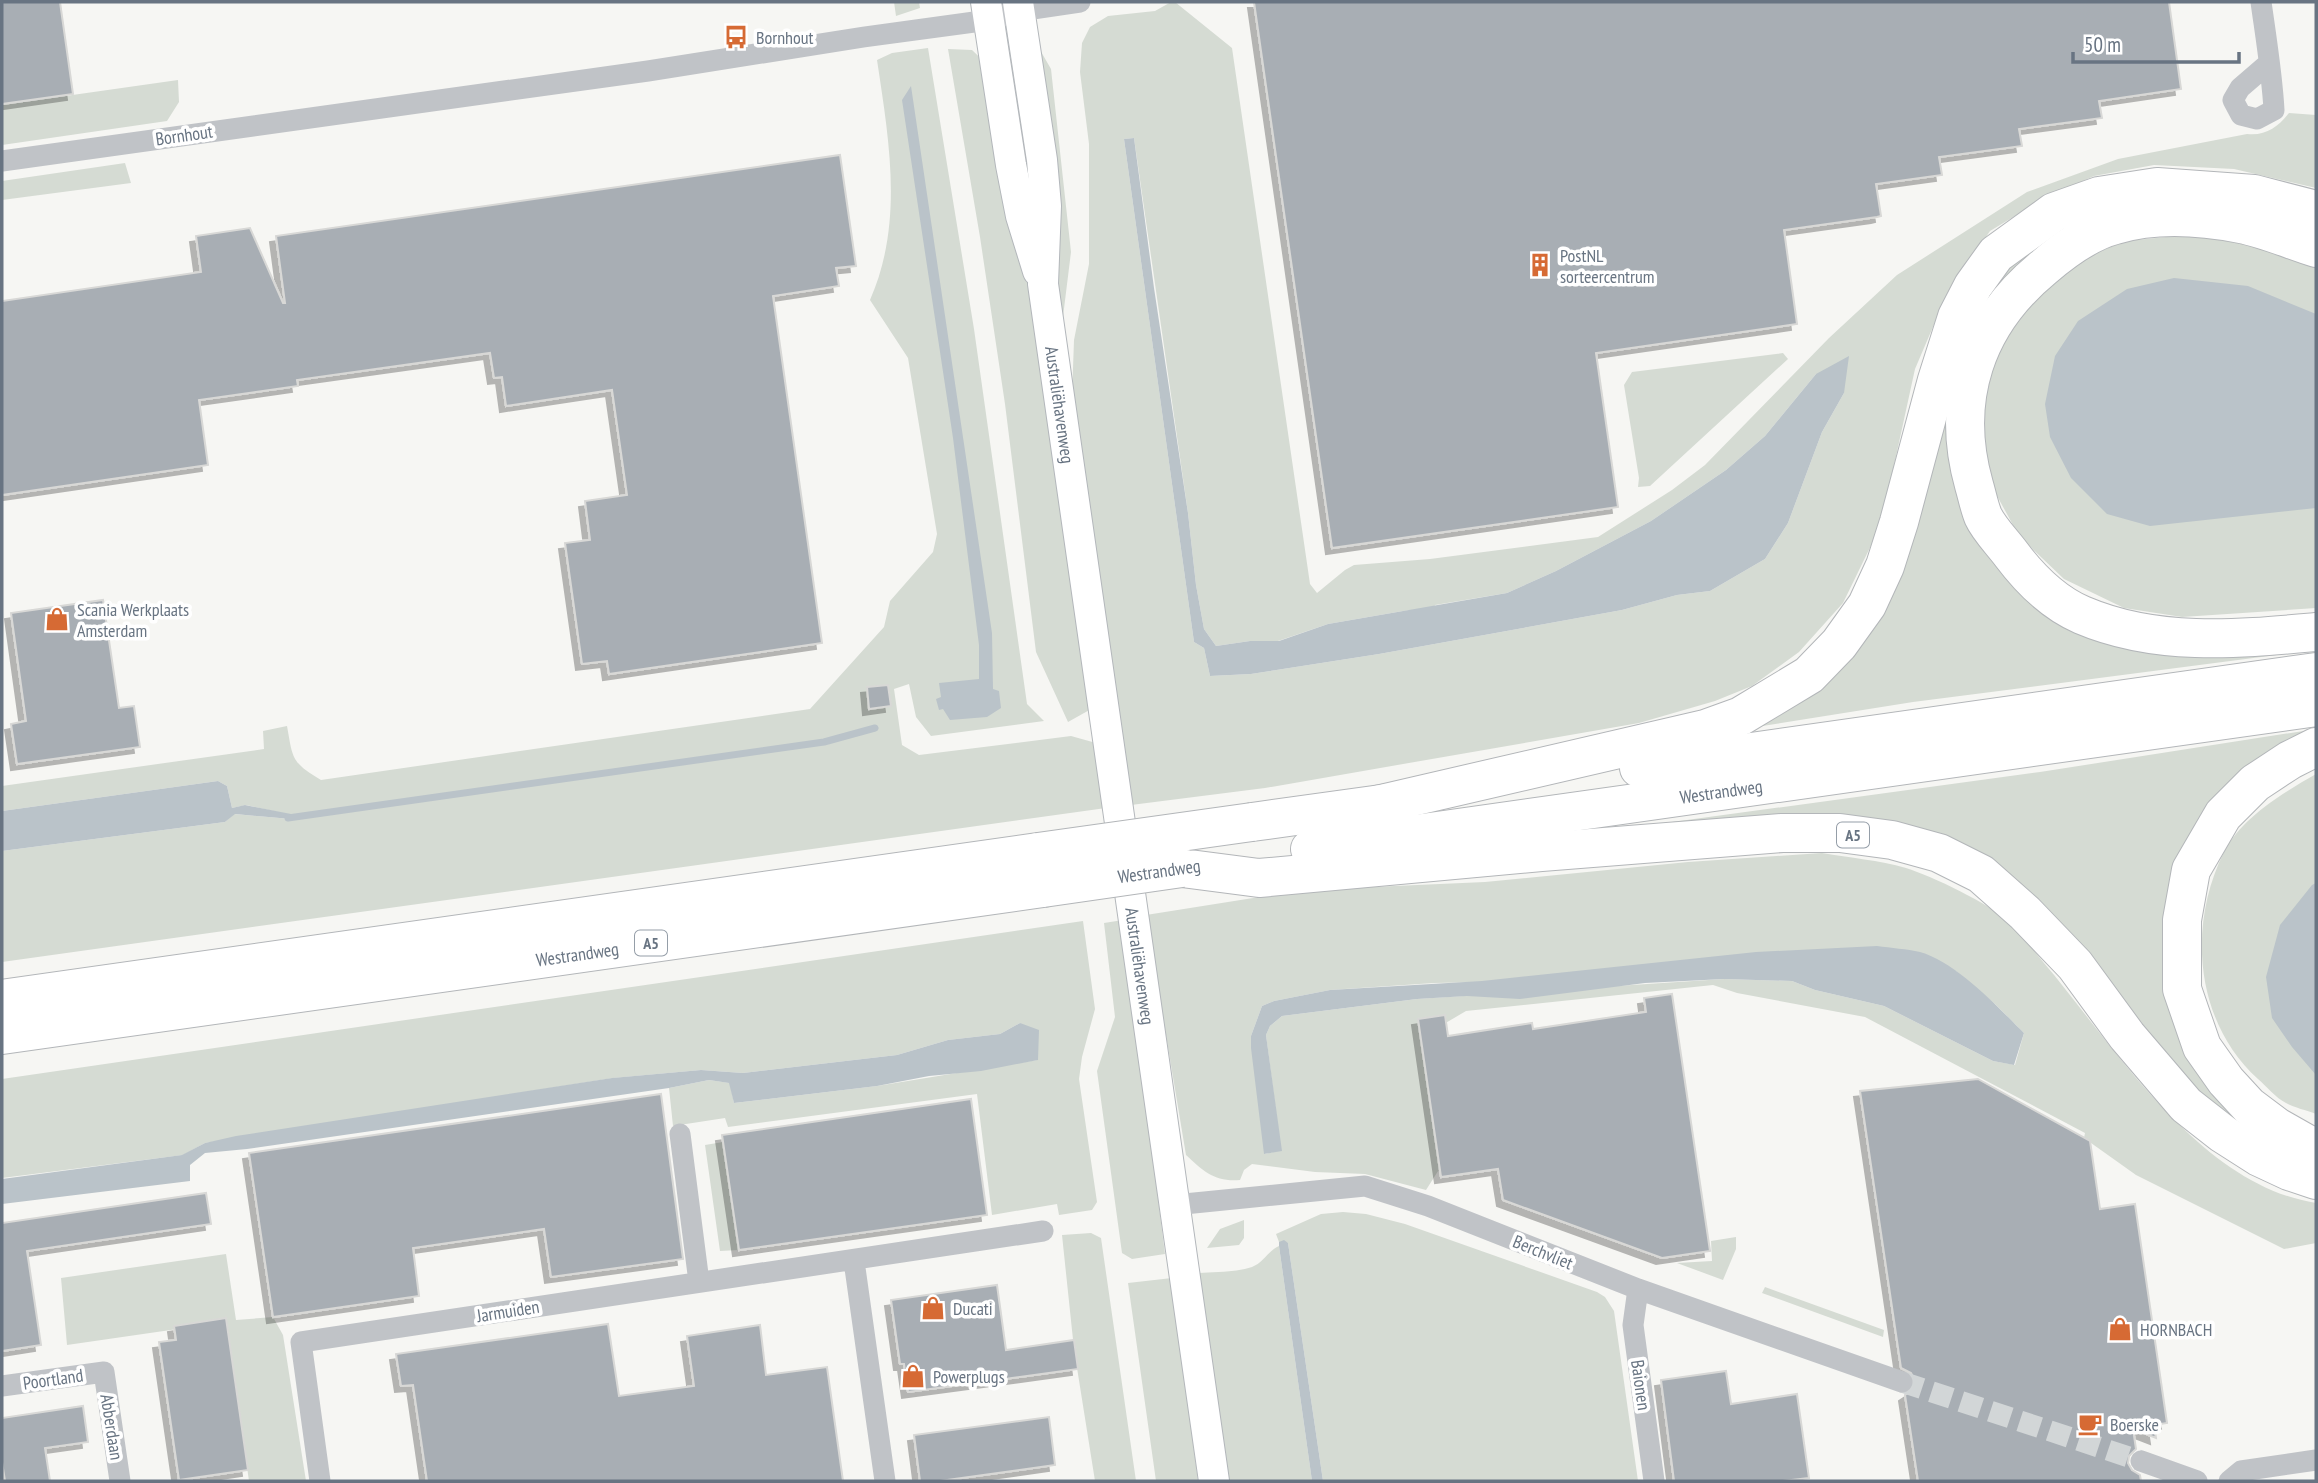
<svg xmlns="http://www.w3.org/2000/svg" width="2318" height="1483" font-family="'PT Sans Narrow',sans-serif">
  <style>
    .green { fill: #d5dbd3; fill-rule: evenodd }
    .water { fill: #bac3c9 }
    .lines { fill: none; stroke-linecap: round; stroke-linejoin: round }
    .stream { stroke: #bac3c9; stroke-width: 7 }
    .building { fill: #a8aeb4; stroke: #d8d8d6; stroke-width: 2; filter: url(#shadow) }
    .street-tunnel { stroke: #d2d6d7; stroke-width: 21; stroke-dasharray: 21 10; stroke-linecap: butt }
    .secondary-casing { stroke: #b3b7bb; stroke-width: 32 }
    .highway-casing { stroke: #b3b6b9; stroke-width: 40 }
    .street { stroke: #c0c3c7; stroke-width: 21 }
    .secondary { stroke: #fff; stroke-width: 30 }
    .highway { stroke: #fff; stroke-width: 38 }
    .highway-bridge-casing { stroke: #b3b6b9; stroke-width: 40; stroke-linecap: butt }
    .highway-bridge { stroke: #fff; stroke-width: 38 }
    .labels { text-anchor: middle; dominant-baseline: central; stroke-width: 7; stroke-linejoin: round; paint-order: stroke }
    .shield { fill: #fff; stroke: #959ea8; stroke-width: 2 }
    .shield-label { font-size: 16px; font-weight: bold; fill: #687482 }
    .poi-label { font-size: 18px; fill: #687482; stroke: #fff; text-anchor: start }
    .street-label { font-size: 18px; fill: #687482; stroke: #fff }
  </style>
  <defs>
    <filter id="shadow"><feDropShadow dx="-6" dy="6" stdDeviation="0" flood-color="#0004"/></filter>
  </defs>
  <rect width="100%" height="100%" fill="#f6f6f3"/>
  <path class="green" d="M894,2H919L920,8L896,16Z
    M1171,2H1175L1232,48L1310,584L1317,593L1345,570L1354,565L1430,559L1598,537L1672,490L1705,465L1829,338L1897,275L2027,192L2118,159L2247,134C2266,136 2278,127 2289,113L2316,115V188L2234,169L2154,165L2094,176L2043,199L1990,231L1947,294L1915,369L1881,525L1843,603L1799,652L1752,686L1715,701L1639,723L1265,788L1131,805L1118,702L1072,397L1074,340L1089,264V144L1080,72L1082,43L1090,27L1108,16L1155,11ZM1134,138L1188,513L1196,585L1204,629L1216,646L1250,641H1278L1328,624L1403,611L1434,608L1435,605L1507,593L1556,571L1651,521L1726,470L1765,436L1816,374L1844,393L1822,432L1788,523L1765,559L1710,591L1677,595L1622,610L1379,654L1251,674L1210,676L1204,648L1194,642L1124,139Z
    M1036,43L1051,69L1071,252L1060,341Z
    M928,48L974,329L1027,704L1044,721L931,736L916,717L909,684L894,689L902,745L919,755L1071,736L1096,743L1106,808L2,962V851L225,822L234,814L291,819V815L246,805L232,808L227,786L218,781L2,811V786L264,749L263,731L287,726C293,759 291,762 321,780L810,709L884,627L890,601L933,552L937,534L908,358L870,300C904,223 889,140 877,60L892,53Z
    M948,49L972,50L996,73L1007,128L1093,708L1068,722L1036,652L1005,404L980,237Z
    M178,80L179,102L167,121L2,145V105Z
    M125,163L131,183L2,200V181Z
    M2275,224L2061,238L1953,408L2041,600L2316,650L1913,702L1718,733L1840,656L1979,297L2037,239Z
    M2186,235L2268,247L2316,264V608L2182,617L2124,608L2064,579L2019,536L1990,483L1982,431L1986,378L2007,329L2073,262L2126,241Z
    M1783,353L1788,359L1650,486L1638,487L1639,478L1624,385L1632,372Z
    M2316,729L2225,798L2172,976L2277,1135L2228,1124L1964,855L1518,843L2040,772Z
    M2316,774V1114C2306,1110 2295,1108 2286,1103C2276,1098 2266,1086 2258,1079C2195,1022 2187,926 2224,852C2242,817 2283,793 2316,774Z
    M1822,853C1850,858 1879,860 1906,868C1932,876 1990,904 2009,922C2022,934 2033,950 2044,963C2115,1047 2199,1185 2316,1203V1243L2284,1249L2136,1175L2084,1138L2085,1133L1865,1017L1737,993L1713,985L1466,1011L1432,1031V1111L1440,1168L1426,1190L1365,1174L1315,1172L1252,1164L1244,1170L1240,1180C1215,1182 1204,1172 1186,1155L1146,915L1304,890L1485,882L1688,862ZM1956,971L1995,1004L2024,1033L2015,1065L1993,1061L1884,1006L1815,990L1792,981L1724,979L1417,999L1282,1016L1270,1026L1266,1035L1281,1150L1265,1154L1251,1036L1262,1006L1274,1001L1330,990L1434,983Z
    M1123,920L1165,1254L1132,1259L1122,1253L1097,1071L1115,1017L1104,923Z
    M1083,921L1095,1009L1082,1057L1079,1079L1097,1202L1092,1210L1059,1215L1057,1204L992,1215L977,1094L728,1127L725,1118L673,1126L669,1088L709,1080L730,1083L734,1103L877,1086L1037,1060L1020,1023L1000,1034L948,1040L897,1055L743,1073L701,1070L613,1078L205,1143L183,1155L2,1178V1079Z
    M723,1142L739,1250L720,1251L705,1145Z
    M1343,1212L1366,1214L1405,1224L1597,1292L1605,1297L1614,1311L1638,1481H1323L1288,1243L1279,1242L1276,1234L1321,1214Z
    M1244,1220V1238L1239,1245L1207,1248L1220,1229Z
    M1091,1233L1101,1238L1136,1481H1095L1074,1349L1062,1235Z
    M1736,1237V1249L1723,1280L1677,1263L1712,1261L1711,1241Z
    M1279,1246L1312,1481H1229L1199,1273C1214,1272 1238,1272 1252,1267C1263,1263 1268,1251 1279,1246Z
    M226,1254L236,1320L273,1317L283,1335L306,1481H249L226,1322L67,1345L61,1278Z
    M1172,1278L1198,1481H1156L1128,1283Z
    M1765,1287L1884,1330L1883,1337L1762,1293Z"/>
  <path class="water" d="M911,86L992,633L993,689L999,691L1001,708L987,717L950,720L943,709L939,710L936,699L941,697L939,683L979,679V645L953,438L902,100Z
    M1134,138L1154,288L1188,513L1196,585L1204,629L1216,646L1250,641H1279L1328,624L1507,593L1556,571L1651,521L1726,470L1765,436L1816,374L1849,356L1844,393L1822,432L1788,523L1765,559L1710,591L1677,595L1622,610L1379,654L1251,674L1210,676L1204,648L1194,642L1124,139Z
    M2174,278L2248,286L2316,314V508L2150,526L2107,514L2071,478L2050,437L2045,404L2055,356L2078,321L2127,289Z
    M218,781L227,786L232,808L245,805L291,814V819L235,814L225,822L2,851V811Z
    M2316,883V1075L2292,1047L2272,1018L2266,977L2280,925L2312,885Z
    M1877,946C1891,948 1907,949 1920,952C1956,962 1998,1007 2024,1033L2014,1065L1993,1061L1884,1006L1815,990L1792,981L1724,979L1645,983L1520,999L1467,996L1417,999L1282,1016L1270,1026L1266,1035L1282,1151L1264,1154L1251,1048V1036L1262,1006L1274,1001L1330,990L1482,981L1756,952Z
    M1020,1023L1039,1030L1038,1060L981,1071L929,1076L877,1086L734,1103L729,1083L709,1080L669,1088L247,1149L205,1153L190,1165V1181L2,1204V1179L182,1155L205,1143L236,1136L612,1078L701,1070L743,1073L897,1055L948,1040L1000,1034Z
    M1284,1240L1288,1243L1323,1481H1312L1279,1246V1242Z"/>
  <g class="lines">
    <path class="stream" d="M288,818L824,742L875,728"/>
  </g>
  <path class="building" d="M2,2H60L73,94L2,104Z
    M1254,2H2169L2181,89L2099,101L2102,118L2019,129L2022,146L1939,157L1942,175L1876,184L1881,216L1877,217L1784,230L1797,324L1596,353L1618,507L1332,548Z
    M840,155L856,266L836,268L839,286L773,296L822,643L609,674L607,661L582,664L565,543L590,540L585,501L627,495L612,390L506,406L502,377L494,378L490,353L297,380L298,386L199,400L208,465L2,495V301L201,272L196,236L250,228L283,303H285L276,236Z
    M103,600L119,708L134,706L140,747L17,764L11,724L26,721L11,613Z
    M888,685L891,706L869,709L867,687Z
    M1672,994L1710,1251L1662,1258L1503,1200L1498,1169L1441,1177L1418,1019L1445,1015L1448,1036L1532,1023L1533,1029L1646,1012L1644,998Z
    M1978,1079L2090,1141L2100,1209L2135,1204L2167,1423L2154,1425L2156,1438L2133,1429L2136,1449L2129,1456L2128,1463L2132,1470L2140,1475L2141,1481H1918L1905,1395L1911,1391L1915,1380L1911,1373L1901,1368L1860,1091Z
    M661,1094L683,1259L551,1277L544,1229L413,1248L419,1296L273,1317L249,1153Z
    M971,1099L987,1215L739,1250L722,1135Z
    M206,1193L211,1224L27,1251L41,1345L2,1351V1223Z
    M997,1285L1006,1350L1074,1340L1078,1369L908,1392L904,1364H900L891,1300Z
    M226,1318L248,1470L179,1480L159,1342L176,1340L174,1326Z
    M608,1324L619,1396L694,1386L687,1336L760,1325L766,1375L827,1367L843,1481H427L413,1385L401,1386L396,1354Z
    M1726,1371L1731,1404L1797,1394L1809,1478L1783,1481H1674L1661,1380Z
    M83,1406L88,1442L45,1448L50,1481H5L2,1462V1418Z
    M1049,1417L1055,1465L940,1481H920L914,1435Z"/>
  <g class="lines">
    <path class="street-tunnel" d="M1902,1382L2141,1461"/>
    <g class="secondary-casing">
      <g id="secondary">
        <path d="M986,2L1011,165L1021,216L1038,271"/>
        <path id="s1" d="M1018,2L1042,160L1046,206L1043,284L1214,1481"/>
      </g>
    </g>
    <g class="highway-casing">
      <g id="highway">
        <path d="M2316,248C2291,240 2266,229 2241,224C2200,216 2155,213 2115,225C2088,232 2064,250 2043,268C1975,324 1950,400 1974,485C1977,495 1979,506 1983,516C1989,529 2002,542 2011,554C2029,578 2054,603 2082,615C2157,647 2238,639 2316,632"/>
        <path d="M2316,747L2290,760L2255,783L2223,815L2191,870L2182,920V989L2202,1047L2226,1081L2249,1106L2277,1127L2307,1144L2316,1146"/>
        <path d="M1639,768L2316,672"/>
        <path d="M1377,805L1705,729L1741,716L1809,675L1839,644L1867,605L1885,566L1899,522L1937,380L1957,317L1973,286L1996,254L2054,212L2099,196L2157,187L2254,194L2316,210"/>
        <path d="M1252,822L1403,801"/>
        <path id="s2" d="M1310,849L2316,707"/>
        <path d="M1182,868L1259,878L1541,852L1782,833H1840L1892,840L1939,853L1981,874L2025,913L2075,965L2127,1036L2186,1105L2223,1134L2259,1157L2289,1171L2316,1180"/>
        <path d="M2,999L1038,852"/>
        <path id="s3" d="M2,1035L1043,888"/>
      </g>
    </g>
    <path class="street" d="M2261,2C2266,38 2272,74 2274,110L2257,119L2241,115L2233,100L2240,88L2269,63
      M2,161L648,71L864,37L989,20L1019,11L1080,2
      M680,1134L699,1282
      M1174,1205L1365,1186L1428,1206L1638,1289L1902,1382
      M854,1261L885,1481
      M1638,1289L1633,1325L1654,1481
      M2,1386L104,1372L120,1481
      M2141,1461L2197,1481
      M320,1481L301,1342L1043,1231
      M2229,1481L2241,1471L2316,1460"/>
    <use href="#secondary" class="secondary"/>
    <use href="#highway" class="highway"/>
    <g class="highway-bridge-casing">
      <path id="highway-bridge" d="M1038,852L1252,822
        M1043,888L1182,868"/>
    </g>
    <use href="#highway-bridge" class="highway-bridge"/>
  </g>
  <defs>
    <g id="bus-bare" transform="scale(1.89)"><path d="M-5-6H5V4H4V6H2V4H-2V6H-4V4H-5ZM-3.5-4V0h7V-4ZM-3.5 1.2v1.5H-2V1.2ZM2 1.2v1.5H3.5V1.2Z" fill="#d66a34" stroke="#fff" stroke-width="2.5" paint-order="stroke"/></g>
    <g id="building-bare" transform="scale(1.89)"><path d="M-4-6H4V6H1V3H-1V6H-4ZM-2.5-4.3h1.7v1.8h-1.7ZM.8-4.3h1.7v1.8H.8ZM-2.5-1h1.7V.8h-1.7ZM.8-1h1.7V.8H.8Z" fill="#d66a34" stroke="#fff" stroke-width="2.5" paint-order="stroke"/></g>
    <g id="shop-bare" transform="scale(1.89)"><path d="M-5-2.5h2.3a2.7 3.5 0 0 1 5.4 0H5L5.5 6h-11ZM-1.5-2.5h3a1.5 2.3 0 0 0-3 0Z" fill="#d66a34" stroke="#fff" stroke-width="2.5" paint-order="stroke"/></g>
    <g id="cafe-bare" transform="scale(1.89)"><path d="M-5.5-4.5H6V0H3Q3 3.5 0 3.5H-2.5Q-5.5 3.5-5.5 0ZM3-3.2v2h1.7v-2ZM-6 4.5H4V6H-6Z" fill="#d66a34" stroke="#fff" stroke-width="2.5" paint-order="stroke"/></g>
  </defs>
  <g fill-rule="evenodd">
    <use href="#bus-bare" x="736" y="37"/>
    <use href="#building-bare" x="1540" y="265"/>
    <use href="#shop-bare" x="57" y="619"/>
    <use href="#shop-bare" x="933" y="1308"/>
    <use href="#shop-bare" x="2120" y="1329"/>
    <use href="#shop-bare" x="913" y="1376"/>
    <use href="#cafe-bare" x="2090" y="1424"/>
  </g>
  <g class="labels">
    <g class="shield">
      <rect x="1837" y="822.5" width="32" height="25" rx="5"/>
      <rect x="635" y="930.5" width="32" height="25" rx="5"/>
    </g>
    <g class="shield-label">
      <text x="1853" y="835">A5</text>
      <text x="651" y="943">A5</text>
    </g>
    <g class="poi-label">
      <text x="756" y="37">Bornhout</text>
      <text x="1560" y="255">PostNL<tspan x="1560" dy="21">sorteercentrum</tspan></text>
      <text x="77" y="609">Scania Werkplaats<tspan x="77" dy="21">Amsterdam</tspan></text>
      <text x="953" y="1308">Ducati</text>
      <text x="2140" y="1329">HORNBACH</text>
      <text x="933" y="1376">Powerplugs</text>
      <text x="2110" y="1424">Boerske</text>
    </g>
    <g class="street-label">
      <text transform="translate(184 135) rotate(-8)">Bornhout</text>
      <text stroke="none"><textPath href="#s1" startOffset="406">Australiëhavenweg</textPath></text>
      <text stroke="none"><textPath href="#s2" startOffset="415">Westrandweg</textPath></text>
      <text transform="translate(1159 871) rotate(-8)">Westrandweg</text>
      <text stroke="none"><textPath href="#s3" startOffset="581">Westrandweg</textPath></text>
      <text stroke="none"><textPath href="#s1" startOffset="973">Australiëhavenweg</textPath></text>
      <text transform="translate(1543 1252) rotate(22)">Berchvliet</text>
      <text transform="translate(508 1311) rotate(-9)">Jarmuiden</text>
      <text transform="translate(53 1379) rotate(-8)">Poortland</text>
      <text transform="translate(1641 1385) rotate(82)">Baionen</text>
      <text transform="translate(112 1427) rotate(81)">Abberdaan</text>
    </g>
  </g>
  <rect width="2318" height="1483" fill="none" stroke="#687482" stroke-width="7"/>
  <path d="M2073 52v10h166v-10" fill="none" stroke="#687482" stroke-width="3.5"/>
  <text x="2084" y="52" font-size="21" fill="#687482" stroke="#ffffff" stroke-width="5" paint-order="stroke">50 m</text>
</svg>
